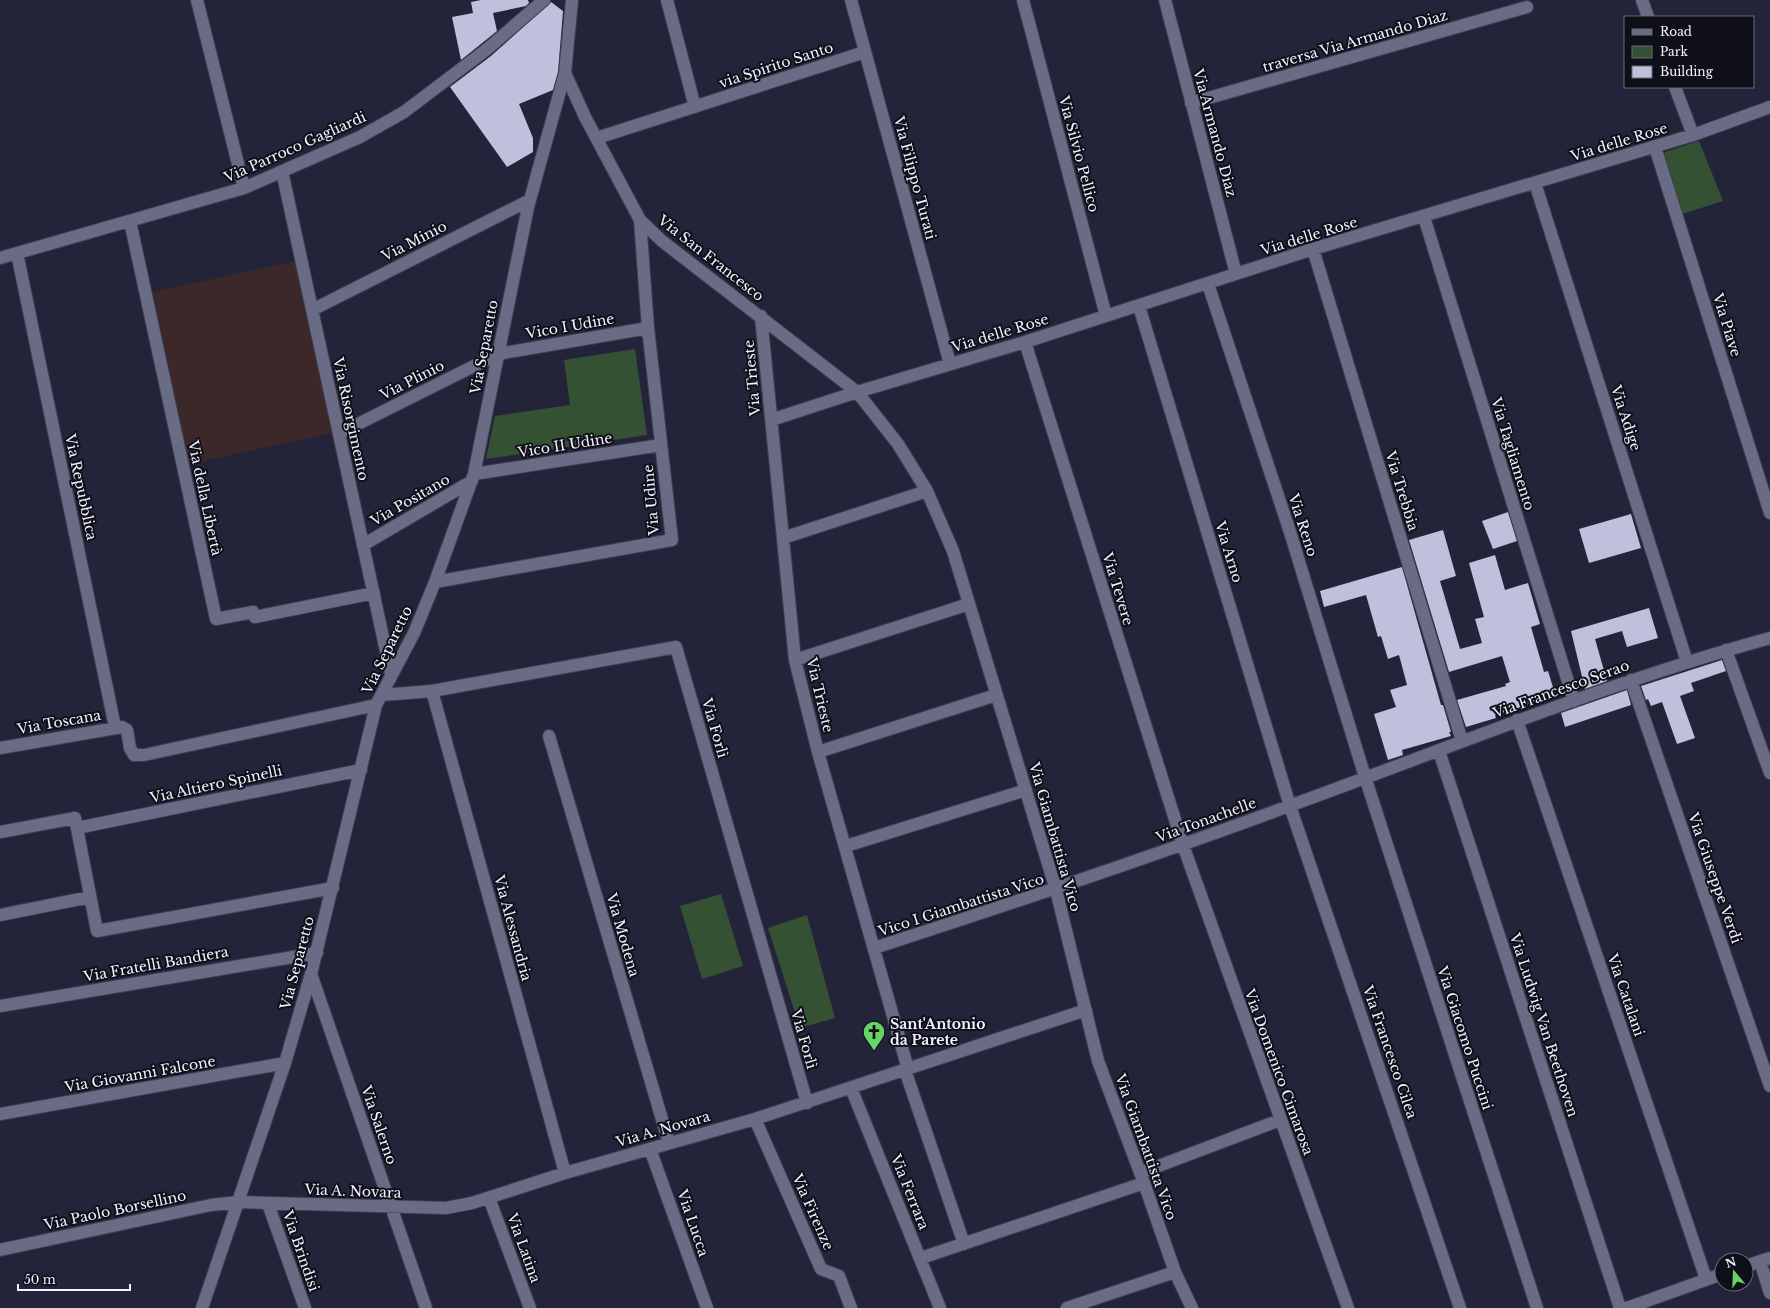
<svg xmlns="http://www.w3.org/2000/svg" width="1770" height="1308" font-family="'Libre Baskerville',serif">
  <style>
    .education { fill: #3c2828 }
    .green { fill: #345233 }
    .building { fill: #bec0dc }
    .lines { fill: none; stroke-linecap: round; stroke-linejoin: round }
    .minor-casing { stroke: #3f4051; stroke-width: 14 }
    .minor { stroke: #6a6c86; stroke-width: 12 }
    .labels { text-anchor: middle; dominant-baseline: central; stroke-width: 4; stroke-linejoin: round; paint-order: stroke }
    .street-label { font-size: 14px; fill: #f2f3ff; stroke: #0e0f18 }
    .poi-label { font-size: 14px; font-weight: bold; fill: #f2f3ff; stroke: #0e0f18; text-anchor: start }
  </style>
  <rect width="100%" height="100%" fill="#23243a"/>
  <path class="education" d="M295,261L332,433L189,464L153,292Z"/>
  <path class="green" d="M1699,141L1723,201L1682,214L1663,157L1665,152Z
    M635,349L647,435L486,459L495,416L570,405L564,360Z
    M721,894L743,966L702,979L680,906Z
    M807,915L835,1018L800,1028L768,928Z"/>
  <path class="building" d="M481,0H528L529,3L526,6L493,13L497,31L461,60L452,17L473,13L471,2Z
    M551,2L563,11L558,72L553,90L519,104L533,138V152L507,167L450,87L491,56Z
    M1508,512L1517,541L1493,549L1482,521Z
    M1631,514L1641,548L1589,563L1579,529Z
    M1443,530L1456,576L1440,581L1460,649L1482,643L1475,619L1484,617L1469,563L1495,555L1505,590L1528,583L1540,624L1531,627L1544,672L1548,671L1556,697L1495,715L1496,718L1466,727L1457,700L1506,686L1505,684L1510,682L1502,656L1449,672L1409,540Z
    M1402,567L1441,705H1443L1451,732H1449L1451,736L1402,750L1403,755L1388,760L1374,714L1396,707L1390,690L1407,685L1399,655L1388,659L1381,636L1378,637L1366,595L1324,607L1320,591Z
    M1649,608L1658,638L1627,647L1622,631L1595,639L1607,681L1585,689L1571,631Z
    M1722,660L1726,671L1691,683L1694,691L1680,696L1695,738L1677,744L1662,702L1651,706L1648,699L1646,700L1641,686Z
    M1627,690L1631,705L1565,727L1561,713Z"/>
  <g class="lines">
    <g class="minor-casing">
      <path id="minor" d="M197,0L244,188
        M667,0L695,107
        M851,0L950,364
        M1023,0L1106,316
        M1165,0L1236,274
        M1642,0L1648,17
        M565,73L585,117L640,220L662,241L857,392L898,444L927,491L953,551L1056,890L1098,1061L1144,1183L1175,1272L1192,1308
        M1675,87L1693,135
        M1191,103L1527,7
        M603,136L865,52
        M1655,147L1770,513
        M282,171L391,674
        M1535,183L1687,662
        M1424,217L1574,701
        M130,221L216,619L253,612L255,617L374,593
        M1313,249L1462,741
        M17,253L115,727
        M0,258L244,188L360,137L404,112L486,50L544,0
        M1208,284L1290,532L1365,777L1537,1308
        M1139,306L1290,806L1460,1308
        M312,310L530,200
        M761,316L795,660L818,752L908,1069
        M1025,342L1183,845L1348,1308
        M771,420L857,392L1025,342L1313,249L1693,135L1770,107
        M340,433L498,354L648,328
        M474,474L661,445
        M783,538L927,491
        M363,545L472,481
        M435,582L672,540L648,328L640,220
        M1726,650L1770,773
        M795,660L969,604
        M1631,680L1770,1086
        M432,691L565,1173
        M382,695L432,691L676,647L807,1103
        M1517,720L1706,1279
        M549,736L669,1143
        M0,748L122,727L127,730L130,748L134,755H144L376,705
        M1439,751L1620,1308
        M818,752L996,695
        M77,828L361,770
        M0,832L75,818L97,931L333,888
        M846,846L1026,790
        M0,915L90,897
        M874,948C1013,903 1152,857 1289,806C1449,748 1606,683 1770,638
        M311,974L426,1308
        M0,1006L317,953
        M905,1070L964,1244
        M851,1088L940,1308
        M0,1114L285,1063
        M755,1119L821,1269L839,1276L851,1308
        M650,1149L707,1308
        M1140,1173L1280,1120
        M489,1198L530,1308
        M268,1204L305,1308
        M0,1250L211,1205L238,1202L446,1208L472,1203L565,1173L755,1119L1086,1010
        M921,1258L1144,1183
        M1760,1261L1770,1293
        M1746,1266L1770,1258
        M202,1308L285,1063L311,974L376,705L414,633L435,582L474,474L528,207L565,73L572,0
        M1067,1308L1175,1272
        M1627,1308L1722,1274"/>
    </g>
    <use href="#minor" class="minor"/>
  </g>
  <defs>
    <g id="church-pin" transform="scale(1.15)"><path d="M0 17L-7.5 6A9.5 9.5 0 1 1 7.5 6Z" fill="#66d467" stroke="#0e0f18"/><path d="M-1.2-6h2.4v3.5h3.3v2.4h-3.3V6h-2.4V-.1h-3.3v-2.4h3.3Z" fill="#111"/></g>
  </defs>
  <g fill-rule="evenodd">
    <use href="#church-pin" x="874" y="1032"/>
  </g>
  <g class="labels">
    <g class="street-label">
      <text transform="translate(1355 41) rotate(-16)">traversa Via Armando Diaz</text>
      <text transform="translate(776 65) rotate(-18)">via Spirito Santo</text>
      <text transform="translate(1215 133) rotate(75)">Via Armando Diaz</text>
      <text transform="translate(1619 142) rotate(-17)">Via delle Rose</text>
      <text transform="translate(295 147) rotate(-24)">Via Parroco Gagliardi</text>
      <text transform="translate(1079 154) rotate(75)">Via Silvio Pellico</text>
      <text transform="translate(915 178) rotate(75)">Via Filippo Turati</text>
      <text transform="translate(1309 236) rotate(-17)">Via delle Rose</text>
      <text transform="translate(414 241) rotate(-27)">Via Minio</text>
      <text transform="translate(711 258) rotate(38)">Via San Francesco</text>
      <text transform="translate(1727 325) rotate(73)">Via Piave</text>
      <text transform="translate(570 326) rotate(-10)">Vico I Udine</text>
      <text transform="translate(1000 333) rotate(-17)">Via delle Rose</text>
      <text transform="translate(484 347) rotate(-79)">Via Separetto</text>
      <text transform="translate(752 378) rotate(-95)">Via Trieste</text>
      <text transform="translate(412 380) rotate(-27)">Via Plinio</text>
      <text transform="translate(1626 418) rotate(72)">Via Adige</text>
      <text transform="translate(351 419) rotate(78)">Via Risorgimento</text>
      <text transform="translate(565 445) rotate(-9)">Vico II Udine</text>
      <text transform="translate(1513 454) rotate(73)">Via Tagliamento</text>
      <text transform="translate(81 487) rotate(78)">Via Repubblica</text>
      <text transform="translate(1402 491) rotate(73)">Via Trebbia</text>
      <text transform="translate(205 498) rotate(78)">Via della Libertà</text>
      <text transform="translate(410 500) rotate(-30)">Via Positano</text>
      <text transform="translate(651 500) rotate(-95)">Via Udine</text>
      <text transform="translate(1303 525) rotate(72)">Via Reno</text>
      <text transform="translate(1229 552) rotate(73)">Via Arno</text>
      <text transform="translate(1118 589) rotate(73)">Via Tevere</text>
      <text transform="translate(387 650) rotate(-64)">Via Separetto</text>
      <text transform="translate(1561 689) rotate(-20)">Via Francesco Serao</text>
      <text transform="translate(820 695) rotate(77)">Via Trieste</text>
      <text transform="translate(59 722) rotate(-10)">Via Toscana</text>
      <text transform="translate(715 728) rotate(74)">Via Forlì</text>
      <text transform="translate(216 784) rotate(-12)">Via Altiero Spinelli</text>
      <text transform="translate(1206 820) rotate(-20)">Via Tonachelle</text>
      <text transform="translate(1055 837) rotate(74)">Via Giambattista Vico</text>
      <text transform="translate(1715 878) rotate(71)">Via Giuseppe Verdi</text>
      <text transform="translate(961 905) rotate(-18)">Vico I Giambattista Vico</text>
      <text transform="translate(513 928) rotate(75)">Via Alessandria</text>
      <text transform="translate(623 935) rotate(74)">Via Modena</text>
      <text transform="translate(297 963) rotate(-75)">Via Separetto</text>
      <text transform="translate(156 964) rotate(-10)">Via Fratelli Bandiera</text>
      <text transform="translate(1626 995) rotate(71)">Via Catalani</text>
      <text transform="translate(1544 1025) rotate(72)">Via Ludwig Van Beethoven</text>
      <text transform="translate(1465 1038) rotate(72)">Via Giacomo Puccini</text>
      <text transform="translate(804 1039) rotate(74)">Via Forlì</text>
      <text transform="translate(1390 1052) rotate(71)">Via Francesco Cilea</text>
      <text transform="translate(1279 1072) rotate(70)">Via Domenico Cimarosa</text>
      <text transform="translate(140 1074) rotate(-10)">Via Giovanni Falcone</text>
      <text transform="translate(379 1125) rotate(71)">Via Salerno</text>
      <text transform="translate(663 1129) rotate(-16)">Via A. Novara</text>
      <text transform="translate(1146 1147) rotate(70)">Via Giambattista Vico</text>
      <text transform="translate(353 1191) rotate(2)">Via A. Novara</text>
      <text transform="translate(910 1192) rotate(68)">Via Ferrara</text>
      <text transform="translate(115 1210) rotate(-12)">Via Paolo Borsellino</text>
      <text transform="translate(813 1212) rotate(66)">Via Firenze</text>
      <text transform="translate(693 1223) rotate(71)">Via Lucca</text>
      <text transform="translate(524 1248) rotate(70)">Via Latina</text>
      <text transform="translate(301 1251) rotate(71)">Via Brindisi</text>
    </g>
    <g class="poi-label">
      <text x="890" y="1024">Sant'Antonio<tspan x="890" dy="16">da Parete</tspan></text>
    </g>
  </g>
  <rect x="1624" y="16" width="130" height="72" fill="#0e0f18" stroke="#696a74"/>
  <rect x="1632" y="29" width="20" height="6" fill="#6a6c86" stroke="#696a74"/>
  <text x="1660" y="36" font-size="12" fill="#f2f3ff">Road</text>
  <rect x="1632" y="46" width="20" height="12" fill="#345233" stroke="#696a74"/>
  <text x="1660" y="56" font-size="12" fill="#f2f3ff">Park</text>
  <rect x="1632" y="66" width="20" height="12" fill="#bec0dc" stroke="#696a74"/>
  <text x="1660" y="76" font-size="12" fill="#f2f3ff">Building</text>
  <g transform="translate(1734 1272) rotate(341)"><circle r="19" fill="#0e0f18" stroke="#696a74"/>
  <path d="M0-3L7 15L0 10L-7 15Z" fill="#66d467"/>
  <text y="-6" font-size="11" font-weight="bold" text-anchor="middle" fill="#f2f3ff">N</text>
  </g>
  <path d="M18 1284v6h112v-6" fill="none" stroke="#f2f3ff" stroke-width="2"/>
  <text x="24" y="1284" font-size="12" fill="#f2f3ff" stroke="#0e0f18" stroke-width="3" paint-order="stroke">50 m</text>
</svg>
